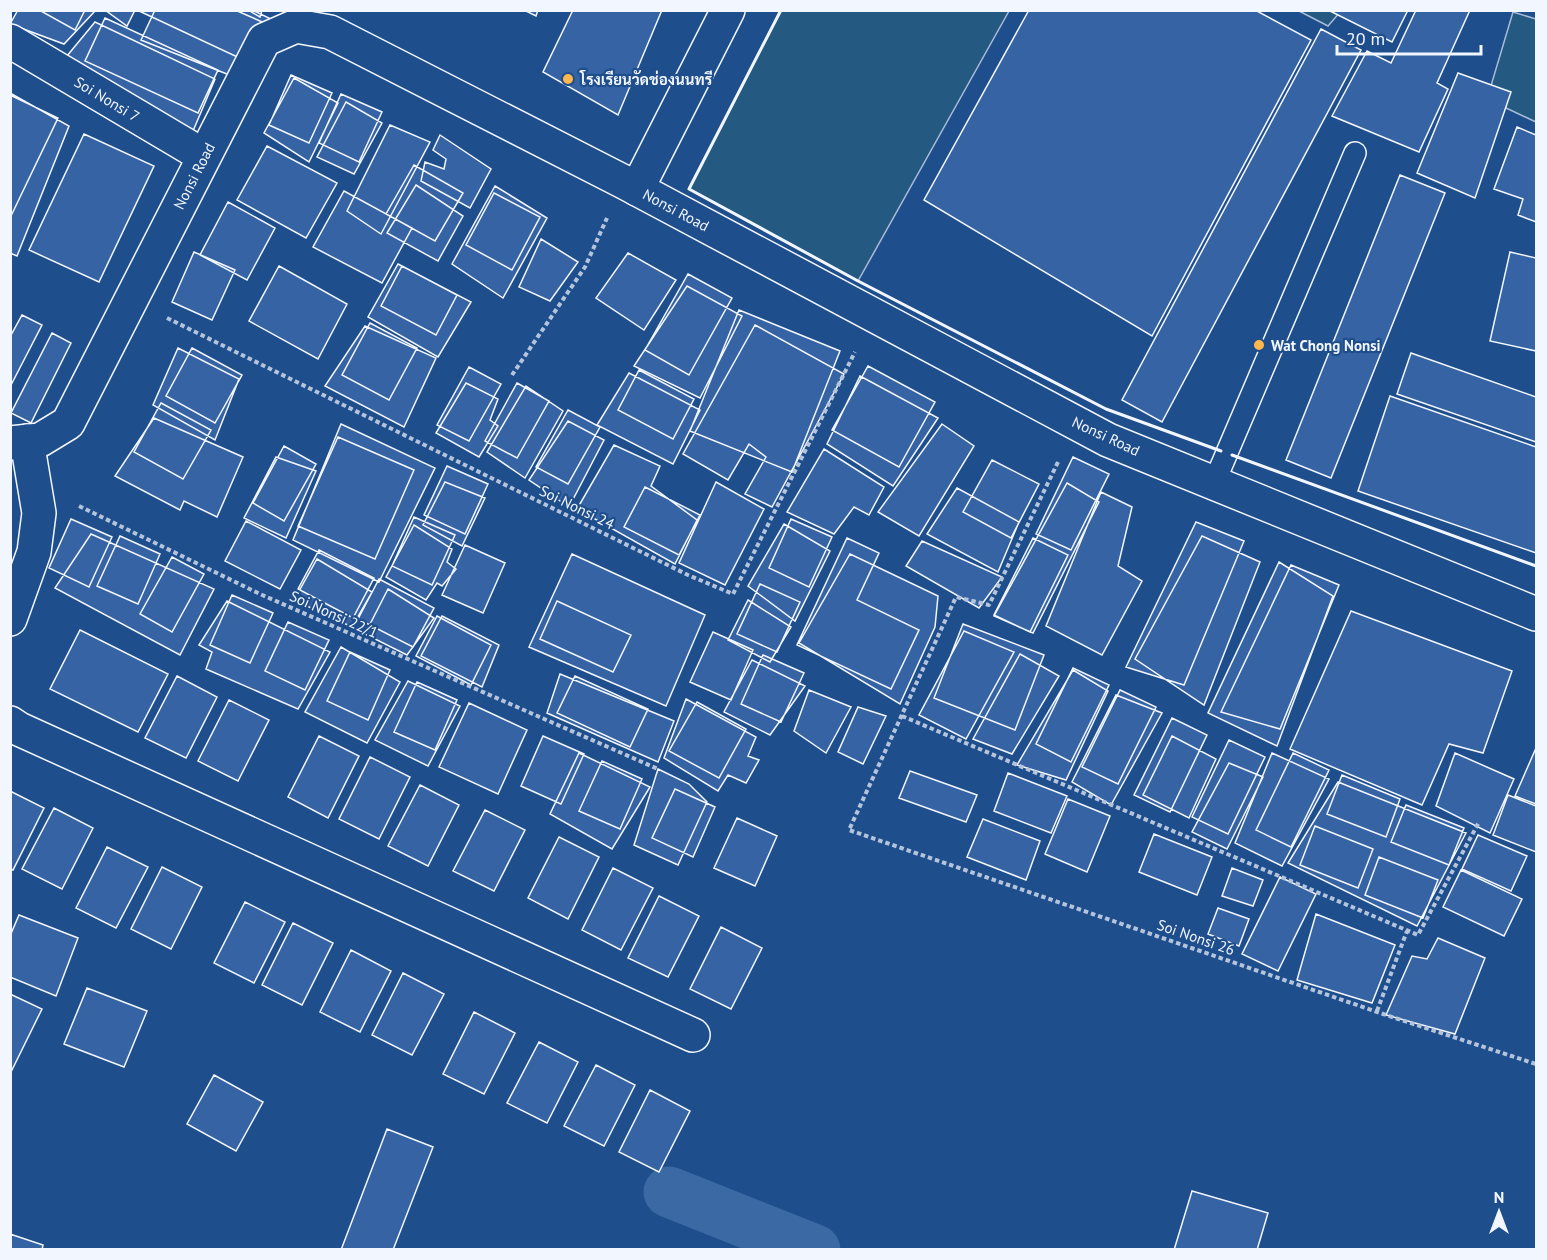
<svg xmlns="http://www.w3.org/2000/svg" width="1547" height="1260" font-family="'PT Sans',Sarabun,sans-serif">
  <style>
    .green { fill: #245a82; stroke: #a8bbd7; stroke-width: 1.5 }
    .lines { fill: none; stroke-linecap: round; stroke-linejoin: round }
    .canal { stroke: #3b69a3; stroke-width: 51 }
    .building { fill: #3563a3; stroke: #f2f6ff; stroke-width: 1.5 }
    .lane-casing { stroke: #f2f6ff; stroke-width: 24 }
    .street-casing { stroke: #f2f6ff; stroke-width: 36 }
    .secondary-casing { stroke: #f2f6ff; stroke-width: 36 }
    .path { stroke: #b3c4dc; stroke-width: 4; stroke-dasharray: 4.5 3; stroke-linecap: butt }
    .lane { stroke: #1f4e8c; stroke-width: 21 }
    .street { stroke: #1f4e8c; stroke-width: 33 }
    .secondary { stroke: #1f4e8c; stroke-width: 33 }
    .wall { stroke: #f2f6ff; stroke-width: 3 }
    .poi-dot { fill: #ffb74d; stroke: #1f4e8c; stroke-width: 2 }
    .labels { text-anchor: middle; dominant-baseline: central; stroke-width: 4.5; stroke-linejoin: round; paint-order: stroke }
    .poi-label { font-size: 15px; font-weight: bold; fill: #f2f6ff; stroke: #1f4e8c; text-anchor: start }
    .street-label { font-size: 15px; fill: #f2f6ff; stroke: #1f4e8c }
  </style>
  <rect width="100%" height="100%" fill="#1f4e8c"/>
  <path class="green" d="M781,10L1009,11L858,281L689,189Z
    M1299,11H1341L1328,26Z
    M1513,12L1536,19V122L1487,99Z"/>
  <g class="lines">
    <path class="canal" d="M669,1192L815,1250"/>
  </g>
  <path class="building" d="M18,10H96L64,44L10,24Z
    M39,10H85L75,30Z
    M105,10H135L127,26Z
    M137,10H252L269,18L248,62Z
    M155,10H235L267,24L232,76L141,40Z
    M248,10H262L260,17Z
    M524,10H538L536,16Z
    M573,10H662L618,115L543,72Z
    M1029,10H1255L1311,40L1152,336L924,200Z
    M1328,10H1408L1392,42Z
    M1416,10H1470L1437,83L1448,89L1419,152L1332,116L1367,51L1391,63Z
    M105,18L218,70L198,113L85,61Z
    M95,22L215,79L193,131L62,62Z
    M1321,29L1361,50L1162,422L1122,400Z
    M1458,73L1511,92L1475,198L1417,173Z
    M291,75L332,93L309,143L269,125Z
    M294,78L338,103L309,162L264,133Z
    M10,93L69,126L17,256L10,253Z
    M341,94L382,112L359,162L319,143Z
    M10,95L58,118L10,218Z
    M346,102L382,123L354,174L317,157Z
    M390,125L430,142L381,234L347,211Z
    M1517,127L1536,135V222L1518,215L1523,199L1494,189Z
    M84,134L154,166L99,282L29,250Z
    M440,135L491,169L470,208L421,181L425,162L444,169L446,159L433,150Z
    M267,146L337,183L306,238L237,200Z
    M414,165L463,193L435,241L386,214Z
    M1400,175L1445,193L1331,478L1286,460Z
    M416,185L463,216L438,261L387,233Z
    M495,186L547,218L503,298L452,264Z
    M344,191L412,228L382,283L313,247Z
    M494,193L540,217L512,270L466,245Z
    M228,202L275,228L247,280L200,255Z
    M541,239L578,262L550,301L519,287Z
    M194,252L235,270L212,320L172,302Z
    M1510,252L1536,258V351L1490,341Z
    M628,253L676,280L644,330L596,298Z
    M398,264L471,302L438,357L368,317Z
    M279,266L347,304L318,359L249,321Z
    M402,266L457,295L436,335L381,306Z
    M688,274L732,298L689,375L645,350Z
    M687,286L742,316L700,398L634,366Z
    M739,310L840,351L792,472L690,431Z
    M22,315L42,325L10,387V337Z
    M370,323L417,348L389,400L342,375Z
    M755,325L844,374L772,507L745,494L766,457L749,444L728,480L683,454Z
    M365,326L436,358L404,427L325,386Z
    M52,333L71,343L31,423L11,413Z
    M178,348L239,379L215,440L153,405Z
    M192,348L242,375L215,423L166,396Z
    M1411,353L1536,397V442L1397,394Z
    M868,366L935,402L899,467L832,430Z
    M469,367L501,384L469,441L437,425Z
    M639,370L694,399L673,439L618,410Z
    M629,373L700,410L673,464L597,425Z
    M860,376L938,418L893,486L827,444Z
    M466,383L498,399L490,420L498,426L479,457L436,433Z
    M517,383L549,401L517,458L485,441Z
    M526,386L563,411L525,478L487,452Z
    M1390,396L1536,447V553L1358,491Z
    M161,403L211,430L183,479L134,452Z
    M568,410L600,427L568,484L536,467Z
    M154,418L243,457L217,517L184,501L180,510L115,476Z
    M568,421L604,440L569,507L529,480Z
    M341,424L435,468L379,582L293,540Z
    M942,424L974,446L919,536L878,512Z
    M338,437L414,470L375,559L298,526Z
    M614,445L660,466L651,486L697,520L675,564L577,509Z
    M284,446L316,464L284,521L253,503Z
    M824,449L884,487L869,515L854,507L834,534L787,512Z
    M276,457L316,471L286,538L244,518Z
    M1073,457L1109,474L1071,550L1036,534Z
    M992,460L1039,484L1011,538L963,512Z
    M447,466L488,484L465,534L424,515Z
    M445,482L485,498L462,546L423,525Z
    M716,482L764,509L725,585L679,563Z
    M1067,483L1099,502L1033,633L994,616Z
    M645,487L700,515L679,555L624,527Z
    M957,488L1019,522L998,572L927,534Z
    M1101,492L1132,507L1118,566L1142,581L1102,655L1046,626Z
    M414,517L455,535L432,585L392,566Z
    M71,519L112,537L89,587L49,568Z
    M791,519L832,537L809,587L769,568Z
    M246,521L301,550L280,589L225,561Z
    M1196,522L1244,541L1184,685L1126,667Z
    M784,524L830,551L795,621L748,586Z
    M414,525L452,549L447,562L456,569L442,586L437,583L426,600L386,577Z
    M91,534L214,589L180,655L55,588Z
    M120,536L160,554L138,604L97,586Z
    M1202,536L1260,562L1204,705L1135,659Z
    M847,538L879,553L857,600L919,630L891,689L797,645Z
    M1033,538L1068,555L1030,632L994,615Z
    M922,541L1002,577L979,608L906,566Z
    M465,545L505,563L483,613L442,595Z
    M319,550L374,578L353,618L298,589Z
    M572,554L705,615L666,706L529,647Z
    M850,554L938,596L935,627L900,704L799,643Z
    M172,557L204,574L172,632L140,614Z
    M317,559L372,592L352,627L294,600Z
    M1279,562L1333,596L1277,746L1208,713Z
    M1291,565L1339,585L1280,729L1221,712Z
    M379,579L434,608L413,647L358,619Z
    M760,584L800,602L777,652L737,634Z
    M388,589L434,618L407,655L365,634Z
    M232,595L273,613L250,663L210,645Z
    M748,600L791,627L770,662L728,640Z
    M227,601L330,652L298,709L206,669L212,652L199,645Z
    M557,601L631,635L613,672L540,639Z
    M1351,611L1512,671L1483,753L1449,744L1422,805L1290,749Z
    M437,616L491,645L471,685L416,656Z
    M442,616L499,645L482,687L421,656Z
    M288,622L329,640L305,690L265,671Z
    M963,624L1044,655L1015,730L934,698Z
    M80,630L168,674L138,732L50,689Z
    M964,631L1014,652L966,739L919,715Z
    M713,632L753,650L731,700L690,682Z
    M341,647L400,682L367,743L305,712Z
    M350,652L390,670L368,720L327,701Z
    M1020,654L1059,676L1012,754L973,739Z
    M763,655L804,673L781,722L741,704Z
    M752,660L805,686L770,735L724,712Z
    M1073,668L1109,685L1071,762L1036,744Z
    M1073,670L1108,691L1066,780L1017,765Z
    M560,674L674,721L658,762L547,713Z
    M177,676L217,697L186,758L145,738Z
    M575,676L648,709L630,747L557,713Z
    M408,681L460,706L428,766L375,740Z
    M417,682L457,700L435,750L394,732Z
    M809,690L851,707L826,753L794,731Z
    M1120,690L1156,707L1118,784L1082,767Z
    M1116,695L1162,713L1111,805L1072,782Z
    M686,699L756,737L748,756L759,760L746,783L728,775L718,791L664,758Z
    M229,700L269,720L238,781L198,761Z
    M697,702L746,729L719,778L669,751Z
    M469,703L527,730L498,794L439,767Z
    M858,707L886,716L863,764L838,752Z
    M1172,718L1207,735L1170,812L1134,795Z
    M319,736L359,756L328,818L288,797Z
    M543,736L584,754L561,804L521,786Z
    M1172,736L1216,759L1189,818L1143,795Z
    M1229,740L1265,757L1228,834L1192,817Z
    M1536,748V804L1515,796Z
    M579,753L650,787L612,849L550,814Z
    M1272,753L1329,779L1282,866L1235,843Z
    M1293,753L1329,770L1291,847L1256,830Z
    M1455,753L1514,779L1490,833L1436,806Z
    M370,757L410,777L379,839L339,819Z
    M602,761L642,779L620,829L579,811Z
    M1229,763L1263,777L1227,849L1192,832Z
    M658,769L689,784L707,802L678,865L634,845Z
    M910,771L977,795L966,822L899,798Z
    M1008,773L1067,796L1051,833L994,811Z
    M1342,775L1400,799L1386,837L1327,814Z
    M1338,782L1466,833L1417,926L1288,863Z
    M420,785L459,805L428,866L388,846Z
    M675,789L715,807L693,857L652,838Z
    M10,791L44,808L13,870L10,869Z
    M1508,795L1536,806V852L1493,835Z
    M1068,799L1110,816L1087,872L1045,854Z
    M1406,805L1464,828L1449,865L1391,842Z
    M54,808L93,828L62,889L22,869Z
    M485,810L525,830L494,891L453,871Z
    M737,818L777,836L755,886L714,868Z
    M983,819L1040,841L1026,880L967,857Z
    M1315,826L1373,849L1358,888L1300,865Z
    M1154,834L1212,857L1197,895L1139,872Z
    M1478,835L1527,856L1511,891L1462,869Z
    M559,837L599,857L568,919L528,898Z
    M107,847L148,867L116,928L76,908Z
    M1379,857L1438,880L1423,918L1365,895Z
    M162,867L202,887L171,949L131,929Z
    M613,868L653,888L621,950L582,930Z
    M1232,868L1263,880L1253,906L1222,896Z
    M1461,870L1522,899L1504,936L1443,907Z
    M1280,877L1316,894L1278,971L1242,954Z
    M659,896L699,916L668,977L628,958Z
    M245,902L285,922L254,983L214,963Z
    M1218,908L1249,919L1239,946L1208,934Z
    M1316,914L1395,945L1372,1003L1297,980Z
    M19,915L78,938L56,996L10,977V936Z
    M293,923L333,943L302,1005L262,985Z
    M721,927L762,948L731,1009L690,989Z
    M1438,938L1485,958L1455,1034L1386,1015L1412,956L1427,959Z
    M351,950L391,971L360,1032L320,1012Z
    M403,973L444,994L412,1055L372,1035Z
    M87,988L147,1011L124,1067L64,1044Z
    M10,994L42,1009L10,1074Z
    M474,1012L515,1033L484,1094L443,1074Z
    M539,1042L578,1062L547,1123L507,1103Z
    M596,1065L635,1085L604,1146L564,1126Z
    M214,1075L263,1102L236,1151L187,1124Z
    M650,1090L690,1111L659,1172L619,1152Z
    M387,1129L433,1147L393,1250H341Z
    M1192,1191L1268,1213L1257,1250H1174Z
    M10,1234L43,1245L42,1250H10Z"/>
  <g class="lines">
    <g class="lane-casing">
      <path id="lane" d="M1214,483L1355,153"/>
    </g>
    <g class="street-casing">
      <path id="street" d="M10,41L204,156
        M637,189L728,10
        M10,619L34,552L39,513L27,441
        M10,723L19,729L693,1035"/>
    </g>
    <g class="secondary-casing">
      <path id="secondary" d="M10,443L40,440L68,423L264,40L296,26L330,32L624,182L1108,440L1536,614"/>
    </g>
    <path class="path" d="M167,318L688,575L733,594L855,352
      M512,375L585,267L607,218
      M1058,462L989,605L956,597L849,830L1386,1015L1536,1064
      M79,506L260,594L658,769
      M902,716L1418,935L1479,822
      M1377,1011L1407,931"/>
    <use href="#lane" class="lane"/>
    <use href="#street" class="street"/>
    <use href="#secondary" class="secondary"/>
    <path class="wall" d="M781,10L689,189L858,281L1106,409L1221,451
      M1232,455L1536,566"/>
  </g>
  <g class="poi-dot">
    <circle cx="568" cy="79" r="6"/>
    <circle cx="1259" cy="345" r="6"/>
  </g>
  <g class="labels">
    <g class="poi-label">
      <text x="580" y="79">โรงเรียนวัดช่องนนทรี</text>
      <text x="1271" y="345">Wat Chong Nonsi</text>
    </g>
    <g class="street-label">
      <text transform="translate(107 99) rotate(31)">Soi Nonsi 7</text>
      <text transform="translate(194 176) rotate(-63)">Nonsi Road</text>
      <text transform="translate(676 210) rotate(28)">Nonsi Road</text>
      <text transform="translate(1106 436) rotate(25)">Nonsi Road</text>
      <text transform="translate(577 507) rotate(26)">Soi Nonsi 24</text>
      <text transform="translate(334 614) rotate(24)">Soi Nonsi 22/1</text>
      <text transform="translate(1196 937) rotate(19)">Soi Nonsi 26</text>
    </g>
  </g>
  <rect width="1547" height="1260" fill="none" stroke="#f2f6ff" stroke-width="24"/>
  <g transform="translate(1499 1212)" stroke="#1f4e8c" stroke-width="4.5" paint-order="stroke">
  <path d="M0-4.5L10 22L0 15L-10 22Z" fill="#f2f6ff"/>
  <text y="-9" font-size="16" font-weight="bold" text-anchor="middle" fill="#f2f6ff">N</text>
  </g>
  <path d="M1337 45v9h144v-9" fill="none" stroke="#f2f6ff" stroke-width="3"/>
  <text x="1346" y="45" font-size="18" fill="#f2f6ff" stroke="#1f4e8c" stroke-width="4.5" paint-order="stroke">20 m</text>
</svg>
